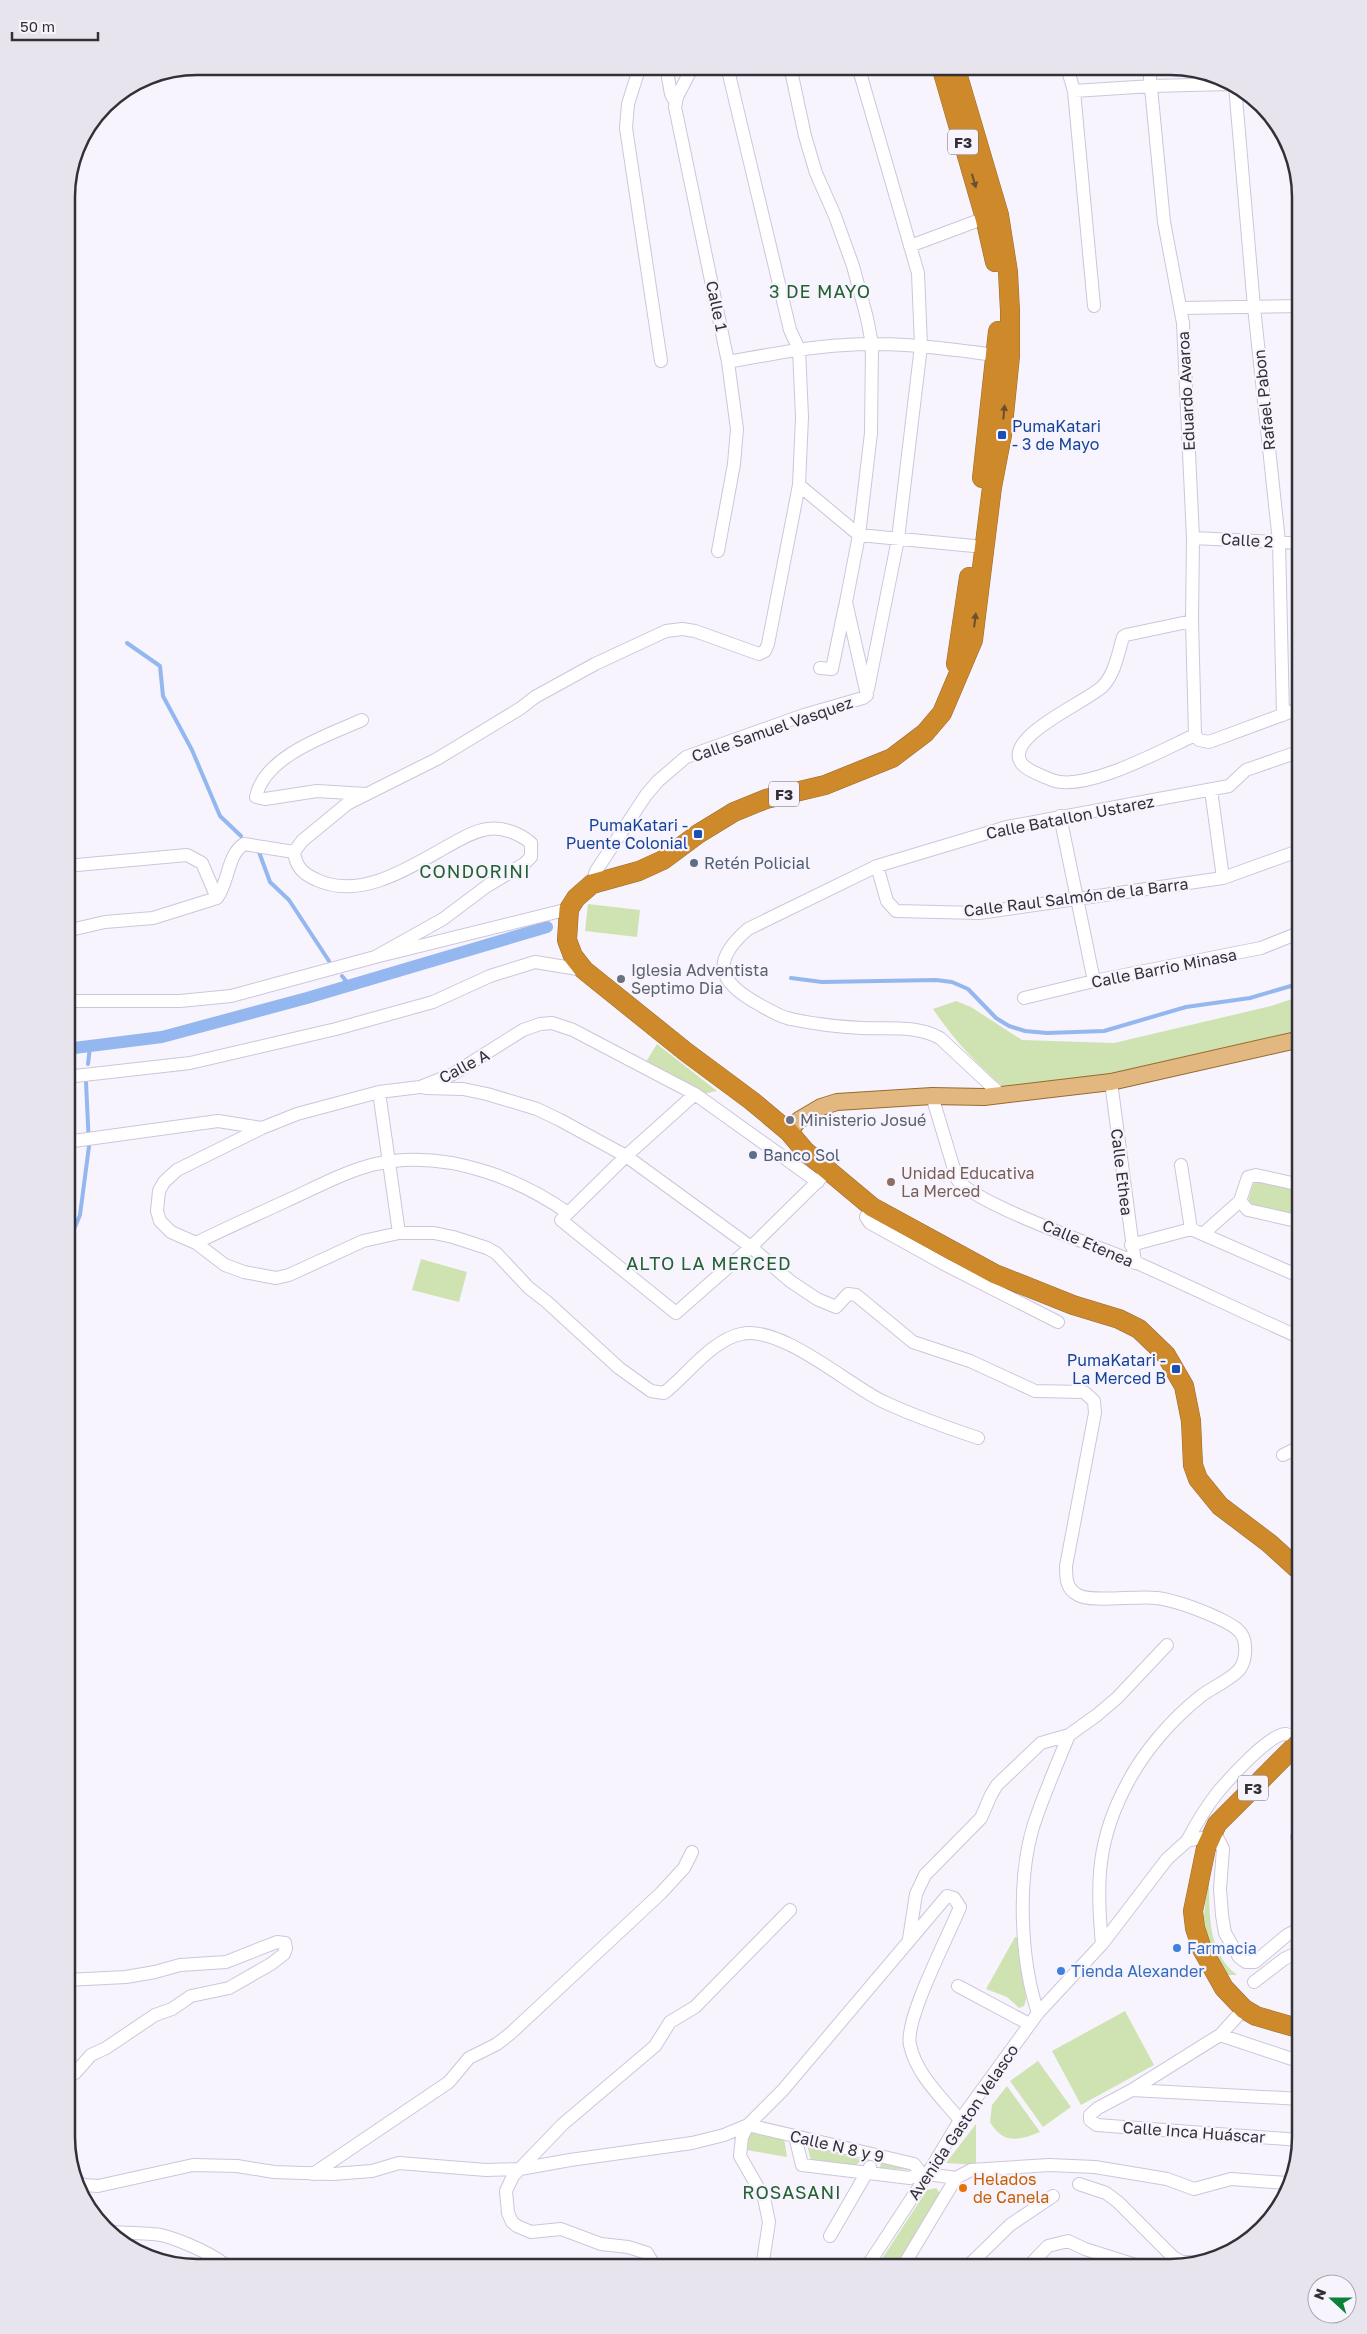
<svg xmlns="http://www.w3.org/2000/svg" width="1367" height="2334" font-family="'Golos Text',sans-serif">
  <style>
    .green { fill: #cfe3b2 }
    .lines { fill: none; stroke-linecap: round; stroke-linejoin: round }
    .stream { stroke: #94b7f0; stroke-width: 4 }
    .canal { stroke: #94b7f0; stroke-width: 12 }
    .minor-casing { stroke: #cec5db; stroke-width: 14 }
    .major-casing { stroke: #986a30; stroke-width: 18 }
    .highway-casing { stroke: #986a30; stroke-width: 20 }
    .minor { stroke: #fff; stroke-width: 12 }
    .major { stroke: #e2b880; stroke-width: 16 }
    .highway { stroke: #ce892b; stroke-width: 19 }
    .oneway { fill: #694f33 }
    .transit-dot { fill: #1a4fb4; stroke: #f7f4fd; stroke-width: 2 }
    .service-dot { fill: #5c6f8a; stroke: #f7f4fd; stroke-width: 2 }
    .worship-dot { fill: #6b7280; stroke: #f7f4fd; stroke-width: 2 }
    .education-dot { fill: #8d6e63; stroke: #f7f4fd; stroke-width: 2 }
    .shop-dot { fill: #3f7fe0; stroke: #f7f4fd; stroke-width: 2 }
    .food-dot { fill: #e8710a; stroke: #f7f4fd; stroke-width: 2 }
    .labels { text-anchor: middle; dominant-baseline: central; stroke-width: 4.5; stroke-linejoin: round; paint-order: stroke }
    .shield { fill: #f7f4fd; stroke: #6e6b73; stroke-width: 1 }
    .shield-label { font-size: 15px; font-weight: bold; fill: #333038 }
    .street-label { font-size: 16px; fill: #333038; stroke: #f7f4fd }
    .transit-label { font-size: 16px; fill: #164399; stroke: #f7f4fd; text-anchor: end }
    .service-label { font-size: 16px; fill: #4e5e75; stroke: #f7f4fd; text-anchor: start }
    .worship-label { font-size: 16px; fill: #5b616d; stroke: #f7f4fd; text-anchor: start }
    .education-label { font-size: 16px; fill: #785e54; stroke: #f7f4fd; text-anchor: start }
    .shop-label { font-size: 16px; fill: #366cbe; stroke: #f7f4fd; text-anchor: start }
    .food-label { font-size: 16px; fill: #c56008; stroke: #f7f4fd; text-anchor: start }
    .neighbourhood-label { font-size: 18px; letter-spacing: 1px; fill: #216132; stroke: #f7f4fd }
    .rim { fill: none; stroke: #333038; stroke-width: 2.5 }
  </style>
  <rect width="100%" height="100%" fill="#f7f4fd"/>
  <path class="green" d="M588,904L640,910L637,937L585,931Z
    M1301,996V1033L1117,1076L1003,1087C976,1063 953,1039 933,1009L956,1001L971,1007L1022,1040L1114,1043L1271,1006Z
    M657,1044L717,1091L703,1094L646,1062Z
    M1257,1181L1301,1190V1216L1251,1205L1248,1201L1253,1184Z
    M421,1259L467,1272L459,1302L412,1290Z
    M1209,1867C1210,1904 1204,1950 1237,1975H1226L1214,1955L1203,1925Z
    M1015,1937H1020L1026,1999L1024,2006L1019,2008L1007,1997L986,1989Z
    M1125,2011L1154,2065L1081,2105L1052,2051Z
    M1038,2061L1071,2107L1043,2127L1010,2081Z
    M1007,2086L1040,2132C1018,2141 1003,2144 990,2122L992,2105Z
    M976,2124V2165L946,2163Z
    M750,2131L784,2138L787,2157L746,2150Z
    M807,2145L862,2160L856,2165L811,2161Z
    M881,2161L913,2168L912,2170L880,2168Z
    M936,2188L941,2194L939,2203L896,2268H876L927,2190Z"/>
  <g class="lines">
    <path class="stream" d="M127,643L160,666L163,696L192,750L220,816L241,836
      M259,852L270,882L289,900L329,961
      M342,976L350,986
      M791,978L822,982L936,980L952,982L968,989L996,1018L1009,1026L1025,1031L1047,1033L1104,1031L1186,1007L1250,998L1301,983
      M88,1064L90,1047
      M66,1248L80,1215L89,1146L86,1082
      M66,1283L73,1279L66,1249"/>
    <path class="canal" d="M66,1049L162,1037L307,998L547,927"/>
    <g class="minor-casing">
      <path id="minor" d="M640,66L628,104L626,128L661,361
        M666,66L671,94L676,103
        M693,66L677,97L675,107L728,362L737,429L734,464L718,551
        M790,66L805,136L816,173L835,216L853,266L867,318L872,344L871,433L859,535L846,602L867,695
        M858,66L918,273L921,346L898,539L868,689
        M1067,67L1074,91L1094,306
        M1149,67L1164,222L1183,323L1193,538L1192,621L1195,735L1199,740L1209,742L1301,708
        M1235,86L1254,307L1279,542L1283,715
        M1074,91L1152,86L1229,84
        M910,246L985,218
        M1181,308L1301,306
        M728,362C767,355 806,347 845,345C896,341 946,349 997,355
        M799,485L859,535L974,546
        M1193,538L1301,543
        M1192,621L1126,635L1123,637C1118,654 1115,673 1103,686C1089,701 1001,737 1022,764C1029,772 1043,776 1052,780C1085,793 1164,749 1195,735
        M820,668L832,669L845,606
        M362,720C328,735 264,756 256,797L265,799L317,791L366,794
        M1211,790L1223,878
        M1060,816L1094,981
        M66,866L187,855L202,863L217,898
        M877,866L887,901L896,911L979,913L1223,878L1301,850
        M592,884L596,871L646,795L658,781L686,757L804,715L863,698L867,695
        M66,931L105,922L153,918L217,898C229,882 227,855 244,844L294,852
        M375,957L443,919L487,886L524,864L531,857V843C519,833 503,827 488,829C473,831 459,840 446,847C409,868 360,900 317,880C303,874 296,867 294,852L302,841L347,804L437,759L521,708L535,697L595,664L666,631L682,629L695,631L759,654L765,651L768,644L799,485L802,417L799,349L790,330L727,66
        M1024,998L1094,981L1261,948L1301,932
        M66,1001H180L231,996L375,957L569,909
        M66,1077L190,1063L336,1029L433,1002L490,976L535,962L584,970
        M1111,1082L1135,1263
        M425,1088L463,1089L487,1094L537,1109L560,1120L626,1156L751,1247L790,1281L817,1299L836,1307L848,1294L856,1295L913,1342L970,1361L1035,1391L1084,1392L1094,1401L1095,1413L1066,1566C1066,1578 1066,1589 1078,1595C1091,1603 1138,1595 1157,1598C1178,1601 1198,1609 1218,1618C1230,1624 1245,1630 1245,1646C1246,1654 1244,1665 1238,1671C1228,1681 1213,1687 1201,1696C1172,1719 1145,1750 1128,1782C1097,1839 1096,1882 1102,1944
        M379,1092L399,1233
        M695,1094L626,1156L561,1220L676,1313L751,1247L823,1176
        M1001,1095L940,1038C916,1025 889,1029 862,1028C839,1027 814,1024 791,1019C780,1017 769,1010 760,1005C718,982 710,962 748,929L877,866L1007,827L1229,786L1246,770L1301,751
        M932,1096L957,1179C972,1203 1102,1248 1135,1262C1191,1287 1245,1313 1301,1338
        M66,1142L218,1121L262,1128
        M1181,1165L1191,1229
        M818,1182L695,1094L573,1030L552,1023L540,1024L523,1030L453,1074L420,1087L379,1092L297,1114L262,1128L177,1170L164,1182L159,1191L157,1211L160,1221L171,1232L196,1243L225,1265L244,1272L276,1278L289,1275L363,1241L399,1233H434L453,1237L487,1248L496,1253L529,1288L547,1302L619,1368L651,1391L664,1393C686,1376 712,1340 741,1334C781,1325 847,1384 882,1401C913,1416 946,1427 978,1438
        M1240,1201L1248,1210L1301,1222
        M872,1207L866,1217L870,1223L944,1264L1058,1322
        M1204,1233L1240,1201L1248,1177L1256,1175L1301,1185
        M196,1243C226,1228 256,1215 286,1201C320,1186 355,1165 393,1161C454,1154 518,1178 568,1213
        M1131,1245L1191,1229L1301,1277
        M1283,1455L1301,1446
        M1187,1841C1196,1824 1206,1807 1218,1792C1229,1779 1270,1733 1286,1734C1291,1735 1295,1739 1298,1743
        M1301,1847L1297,1837L1301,1829
        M909,1939L916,1894L925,1875L981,1818L991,1795L997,1785L1041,1743L1069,1735L1097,1715L1117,1698L1167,1645
        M1254,1982L1284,1959L1301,1951
        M958,1986L1029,2024
        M1244,2009L1220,2035L1132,2090L1098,2108L1090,2115V2120L1097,2125L1300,2140
        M1038,2013C1020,1959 1017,1878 1034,1824C1044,1794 1057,1764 1069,1735
        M1220,2035L1301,2062
        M66,2079L75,2073L91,2055L106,2048L155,2015L172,2009L191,1996L229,1988L271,1964L284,1954L286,1948L285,1943L277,1942L226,1962L180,1965L155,1972L126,1977L66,1980
        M1132,2090L1301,2099
        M795,2136L802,2165L910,2178L921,2173L956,2178L971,2170L1049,2165L1095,2167L1167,2179L1194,2189L1231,2179L1287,2183
        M313,2174L449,2082L469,2058L497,2044L511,2033L661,1893L684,1868L692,1852
        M76,2181L84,2185L98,2186L193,2165L237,2166L274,2172L333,2174L372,2171L399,2163L486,2170L520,2169L570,2160L692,2143L724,2135L748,2125L914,2164L921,2173
        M1079,2184L1106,2193L1118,2202L1173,2257L1182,2262H1193
        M113,2232C126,2233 139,2233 152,2234C169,2234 216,2255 227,2267
        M830,2236L870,2167
        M656,2268L647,2253L628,2247L601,2244L561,2229L531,2232L517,2226L512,2222L508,2213L506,2191L513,2176L563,2124L655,2046L670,2022L695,2007L790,1910
        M762,2268L769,2222L764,2198L740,2156L742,2137L748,2125L783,2090L947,1896L954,1898L960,1907C949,1935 904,2020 910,2045C916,2074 942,2098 960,2120
        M866,2268L927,2175L960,2120L1038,2013L1102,1944L1167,1859L1187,1841L1211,1836L1218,1839L1223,1849L1220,1889L1222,1915L1225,1933L1239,1957L1246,1962H1255L1287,1935L1301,1928
        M902,2268L956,2178
        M966,2268L1010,2225L1053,2196
        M1027,2268L1048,2246L1068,2241L1085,2249L1145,2268"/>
    </g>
    <g class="major-casing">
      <path id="major" d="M789,1132L799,1120L821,1107L837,1102L932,1096L984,1097L1111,1082L1301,1039"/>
    </g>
    <g class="highway-casing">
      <path id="highway" d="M941,66L985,218L995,262
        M955,66L999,215L1008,272L1010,311V356L1002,435L992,487L973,640L942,713L925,733L892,758L825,785L766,799L734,812L698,834L663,860L639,871L592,884L576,898L569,909L567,940L573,956L584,970L686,1052L752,1101L789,1132L805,1151L872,1207L995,1274L1073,1305L1119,1319L1139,1329L1166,1355L1184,1386L1191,1421L1193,1465L1198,1479L1220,1506L1269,1543L1301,1572
        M982,478L998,331
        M956,664L969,577
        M1301,2029L1256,2016L1244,2009L1224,1988L1202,1949L1195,1928L1193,1911L1206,1848L1217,1824L1301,1740"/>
    </g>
    <use href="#minor" class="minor"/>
    <use href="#major" class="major"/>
    <use href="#highway" class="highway"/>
  </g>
  <defs><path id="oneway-solid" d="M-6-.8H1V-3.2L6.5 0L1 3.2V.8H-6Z" transform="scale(1.25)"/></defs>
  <g class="oneway">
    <use href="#oneway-solid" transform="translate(974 181) rotate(74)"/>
    <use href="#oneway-solid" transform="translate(1004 412) rotate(-84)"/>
    <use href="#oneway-solid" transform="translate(975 620) rotate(-83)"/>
  </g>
  <g class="transit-dot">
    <rect x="997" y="430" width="10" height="10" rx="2.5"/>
    <rect x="693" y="829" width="10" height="10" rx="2.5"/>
    <rect x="1171" y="1364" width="10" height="10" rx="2.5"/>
  </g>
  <g class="service-dot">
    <circle cx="694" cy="863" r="5"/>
    <circle cx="753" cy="1155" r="5"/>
  </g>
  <g class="worship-dot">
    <circle cx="621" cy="979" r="5"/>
    <circle cx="790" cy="1120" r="5"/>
  </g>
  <circle class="education-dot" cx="891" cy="1182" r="5"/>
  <g class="shop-dot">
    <circle cx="1177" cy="1948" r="5"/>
    <circle cx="1061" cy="1971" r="5"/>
  </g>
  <circle class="food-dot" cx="963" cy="2188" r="5"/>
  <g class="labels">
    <g class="shield">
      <rect x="948" y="129.5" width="30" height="25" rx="4"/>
      <rect x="769" y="781.5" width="30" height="25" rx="4"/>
      <rect x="1238" y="1775.5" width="30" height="25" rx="4"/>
    </g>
    <g class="shield-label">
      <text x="963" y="142">F3</text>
      <text x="784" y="794">F3</text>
      <text x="1253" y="1788">F3</text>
    </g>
    <g class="street-label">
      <text transform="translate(717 306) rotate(78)">Calle 1</text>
      <text transform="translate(1186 391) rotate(-93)">Eduardo Avaroa</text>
      <text transform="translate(1264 400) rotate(-96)">Rafael Pabon</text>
      <text transform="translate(1247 540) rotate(3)">Calle 2</text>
      <text transform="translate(772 729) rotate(-19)">Calle Samuel Vasquez</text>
      <text transform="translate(1070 817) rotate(-11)">Calle Batallon Ustarez</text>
      <text transform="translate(1076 897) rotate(-7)">Calle Raul Salmón de la Barra</text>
      <text transform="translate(1164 968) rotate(-11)">Calle Barrio Minasa</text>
      <text transform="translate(464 1066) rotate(-28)">Calle A</text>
      <text transform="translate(1122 1172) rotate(83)">Calle Ethea</text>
      <text transform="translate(1088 1243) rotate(23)">Calle Etenea</text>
      <text transform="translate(963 2122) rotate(-56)">Avenida Gaston Velasco</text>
      <text transform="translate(1194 2132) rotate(4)">Calle Inca Huáscar</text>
      <text transform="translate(837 2146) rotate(13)">Calle N 8 y 9</text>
    </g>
    <g class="transit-label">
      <text x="1012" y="426" text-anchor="start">PumaKatari<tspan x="1012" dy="18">- 3 de Mayo</tspan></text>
      <text x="688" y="825">PumaKatari -<tspan x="688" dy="18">Puente Colonial</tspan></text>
      <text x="1166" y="1360">PumaKatari -<tspan x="1166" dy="18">La Merced B</tspan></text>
    </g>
    <g class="service-label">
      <text x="704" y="863">Retén Policial</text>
      <text x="763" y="1155">Banco Sol</text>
    </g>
    <g class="worship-label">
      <text x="631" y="970">Iglesia Adventista<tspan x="631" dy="18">Septimo Dia</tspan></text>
      <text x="800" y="1120">Ministerio Josué</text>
    </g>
    <g class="education-label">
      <text x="901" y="1173">Unidad Educativa<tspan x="901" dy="18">La Merced</tspan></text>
    </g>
    <g class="shop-label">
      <text x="1187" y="1948">Farmacia</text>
      <text x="1071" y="1971">Tienda Alexander</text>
    </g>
    <g class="food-label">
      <text x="973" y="2179">Helados<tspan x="973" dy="18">de Canela</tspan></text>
    </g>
    <g class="neighbourhood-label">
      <text x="820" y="291">3 DE MAYO</text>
      <text x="475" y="871">CONDORINI</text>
      <text x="709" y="1263">ALTO LA MERCED</text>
      <text x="792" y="2192">ROSASANI</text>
    </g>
  </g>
  <path d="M0 0H1367V2334H0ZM197 75H1170A122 122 0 0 1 1292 197V2137A122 122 0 0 1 1170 2259H197A122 122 0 0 1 75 2137V197A122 122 0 0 1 197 75Z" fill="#e7e4ed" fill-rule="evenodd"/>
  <path class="rim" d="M197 75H1170A122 122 0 0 1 1292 197V2137A122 122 0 0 1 1170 2259H197A122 122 0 0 1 75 2137V197A122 122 0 0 1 197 75Z"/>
  <g transform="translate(1332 2299) rotate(291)"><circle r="24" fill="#f7f4fd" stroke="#a9a6ae"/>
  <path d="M0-4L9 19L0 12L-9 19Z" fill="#0b8139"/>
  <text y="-8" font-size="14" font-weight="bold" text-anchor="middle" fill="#333038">N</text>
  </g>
  <path d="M12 32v8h86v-8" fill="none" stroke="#333038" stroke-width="2.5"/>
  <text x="20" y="32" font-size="15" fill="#333038" stroke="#f7f4fd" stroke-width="4" paint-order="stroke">50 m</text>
</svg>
